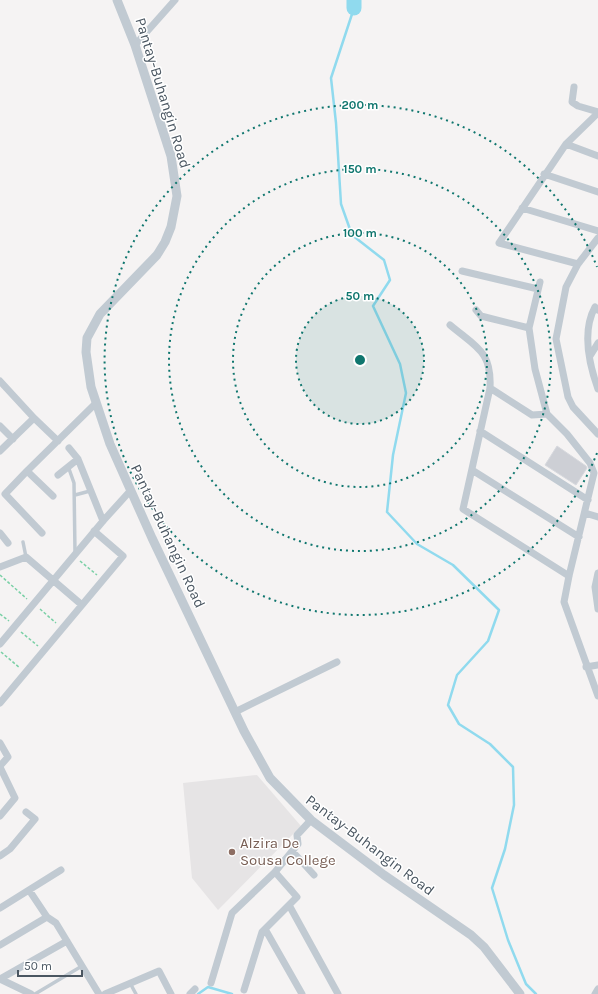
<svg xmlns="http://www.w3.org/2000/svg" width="598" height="994" font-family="Karla,sans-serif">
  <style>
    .education { fill: #e6e4e5 }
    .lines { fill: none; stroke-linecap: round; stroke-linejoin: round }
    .stream { stroke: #90daee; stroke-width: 2.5 }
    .river { stroke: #90daee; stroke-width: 15 }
    .building { fill: #cdcfd5; stroke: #d7d9de }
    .path { stroke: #7ad0a6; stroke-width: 1.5; stroke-dasharray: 3 2; stroke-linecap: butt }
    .service { stroke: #c1cad2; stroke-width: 3.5 }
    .minor { stroke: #c1cad2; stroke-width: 7 }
    .tertiary { stroke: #c1cad2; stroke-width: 9 }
    .ring { fill: none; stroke: #0f766e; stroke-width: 2; stroke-dasharray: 2 4 }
    .education-dot { fill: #8d6e63; stroke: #fff; stroke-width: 1.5 }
    .labels { text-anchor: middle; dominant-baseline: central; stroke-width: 3; stroke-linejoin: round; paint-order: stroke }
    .street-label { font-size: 15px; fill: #4a5661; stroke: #fff }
    .education-label { font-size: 15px; fill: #785e54; stroke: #fff; text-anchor: start }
    .centre { fill: #0f766e; stroke: #fff; stroke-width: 2 }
    .ring-label { font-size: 12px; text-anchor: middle; font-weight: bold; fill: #0f766e; stroke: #fff; stroke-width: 3; stroke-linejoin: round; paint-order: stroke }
  </style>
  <rect width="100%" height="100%" fill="#f5f3f3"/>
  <path class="education" d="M257,775L301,826L218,910L192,878L183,783Z"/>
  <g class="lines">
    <path class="stream" d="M354,8L331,78L336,123L341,204L352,235L384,260L390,280L373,306L400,364L406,393L393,455L387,512L417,544L453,565L499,610L488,641L457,675L448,705L459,724L490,744L513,767L514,805L505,849L492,888L508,940L526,984L536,994
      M198,994L208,987L232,994"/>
    <path class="river" d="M354,0V8"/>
  </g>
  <path class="building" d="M557,446L586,466L587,468L576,485L545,465Z"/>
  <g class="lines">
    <path class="path" d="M80,561L97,575
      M0,575L27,599
      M40,609L56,623
      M0,614L9,621
      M21,632L38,646
      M1,652L20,668"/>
    <path class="service" d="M68,466L74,483L75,552
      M75,495L90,491
      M23,542L26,557
      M130,983L136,994
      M35,994L82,966"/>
    <path class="minor" d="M135,45L175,0
      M574,87L572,102L578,106L598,112
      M566,144L598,156
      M544,174L598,192
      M522,208L598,231
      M598,238L578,264L566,287L556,339L568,397L573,407L598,434
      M578,264L499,243L566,144L598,113
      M462,271L538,289
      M540,282L529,328L535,369L547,414L567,434L590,463L594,473L569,576L564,602L598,696
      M476,310L481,316L529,328
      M598,310L595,307C582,331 589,364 598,389
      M450,325C476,347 492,351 490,388L463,509L569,576
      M590,356L598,343
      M0,381L34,418L0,451
      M490,388L532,415L547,414
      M34,418L58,441
      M0,426L13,439
      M480,431L588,500
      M69,448L78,459L103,521
      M472,470L579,537
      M27,471L95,404
      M58,475L78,459
      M585,513L598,517
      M0,533L8,543
      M42,533L5,494L27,471L53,496
      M0,567L26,557L82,605
      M598,573L595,587L598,609
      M0,644L103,521L131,490
      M586,667L598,665
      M0,703L123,556L94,531
      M235,712L337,662
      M0,743L8,757L0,766
      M0,767L15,798L0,816
      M293,852L314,875
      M0,856L10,849L35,819L26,812
      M29,890L47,917L56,923L99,994
      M289,905L338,994
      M0,908L61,870
      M265,929L302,994
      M0,945L47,917
      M0,979L67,941
      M0,979L31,994
      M211,983L232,913L275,872L298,844L297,835L311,820
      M244,990L262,932L297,897L275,872
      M105,994L159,971L171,994
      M190,994L195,989
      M595,994L598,989"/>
    <path class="tertiary" d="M117,0L135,45L171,156L177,196L171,227L165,242L157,255L100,314L87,338L86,352L91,387L110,444L152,538L244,731L270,778L311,820L384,875L471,935L484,947L520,994"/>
  </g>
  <circle cx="360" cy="360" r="64" fill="#0f766e" fill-opacity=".12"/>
  <g class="ring">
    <circle cx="360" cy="360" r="64"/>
    <circle cx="360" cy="360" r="127"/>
    <circle cx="360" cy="360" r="191"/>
    <path d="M597 453A255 255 0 1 1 597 267"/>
  </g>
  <circle class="education-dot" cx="232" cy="852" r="4"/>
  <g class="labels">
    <g class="street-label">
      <text transform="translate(163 93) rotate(73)">Pantay-Buhangin Road</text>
      <text transform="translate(168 536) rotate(65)">Pantay-Buhangin Road</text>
      <text transform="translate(370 845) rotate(37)">Pantay-Buhangin Road</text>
    </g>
    <g class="education-label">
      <text x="240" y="843">Alzira De<tspan x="240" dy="17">Sousa College</tspan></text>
    </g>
  </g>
  <circle cx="360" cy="360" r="6" class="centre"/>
  <g class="ring-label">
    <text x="360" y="109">200 m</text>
    <text x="360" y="173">150 m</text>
    <text x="360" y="237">100 m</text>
    <text x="360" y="300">50 m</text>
  </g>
  <path d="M18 970v6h64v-6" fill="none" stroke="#4a5661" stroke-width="2"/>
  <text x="24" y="970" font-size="12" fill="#4a5661" stroke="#ffffff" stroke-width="3" paint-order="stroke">50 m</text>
</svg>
